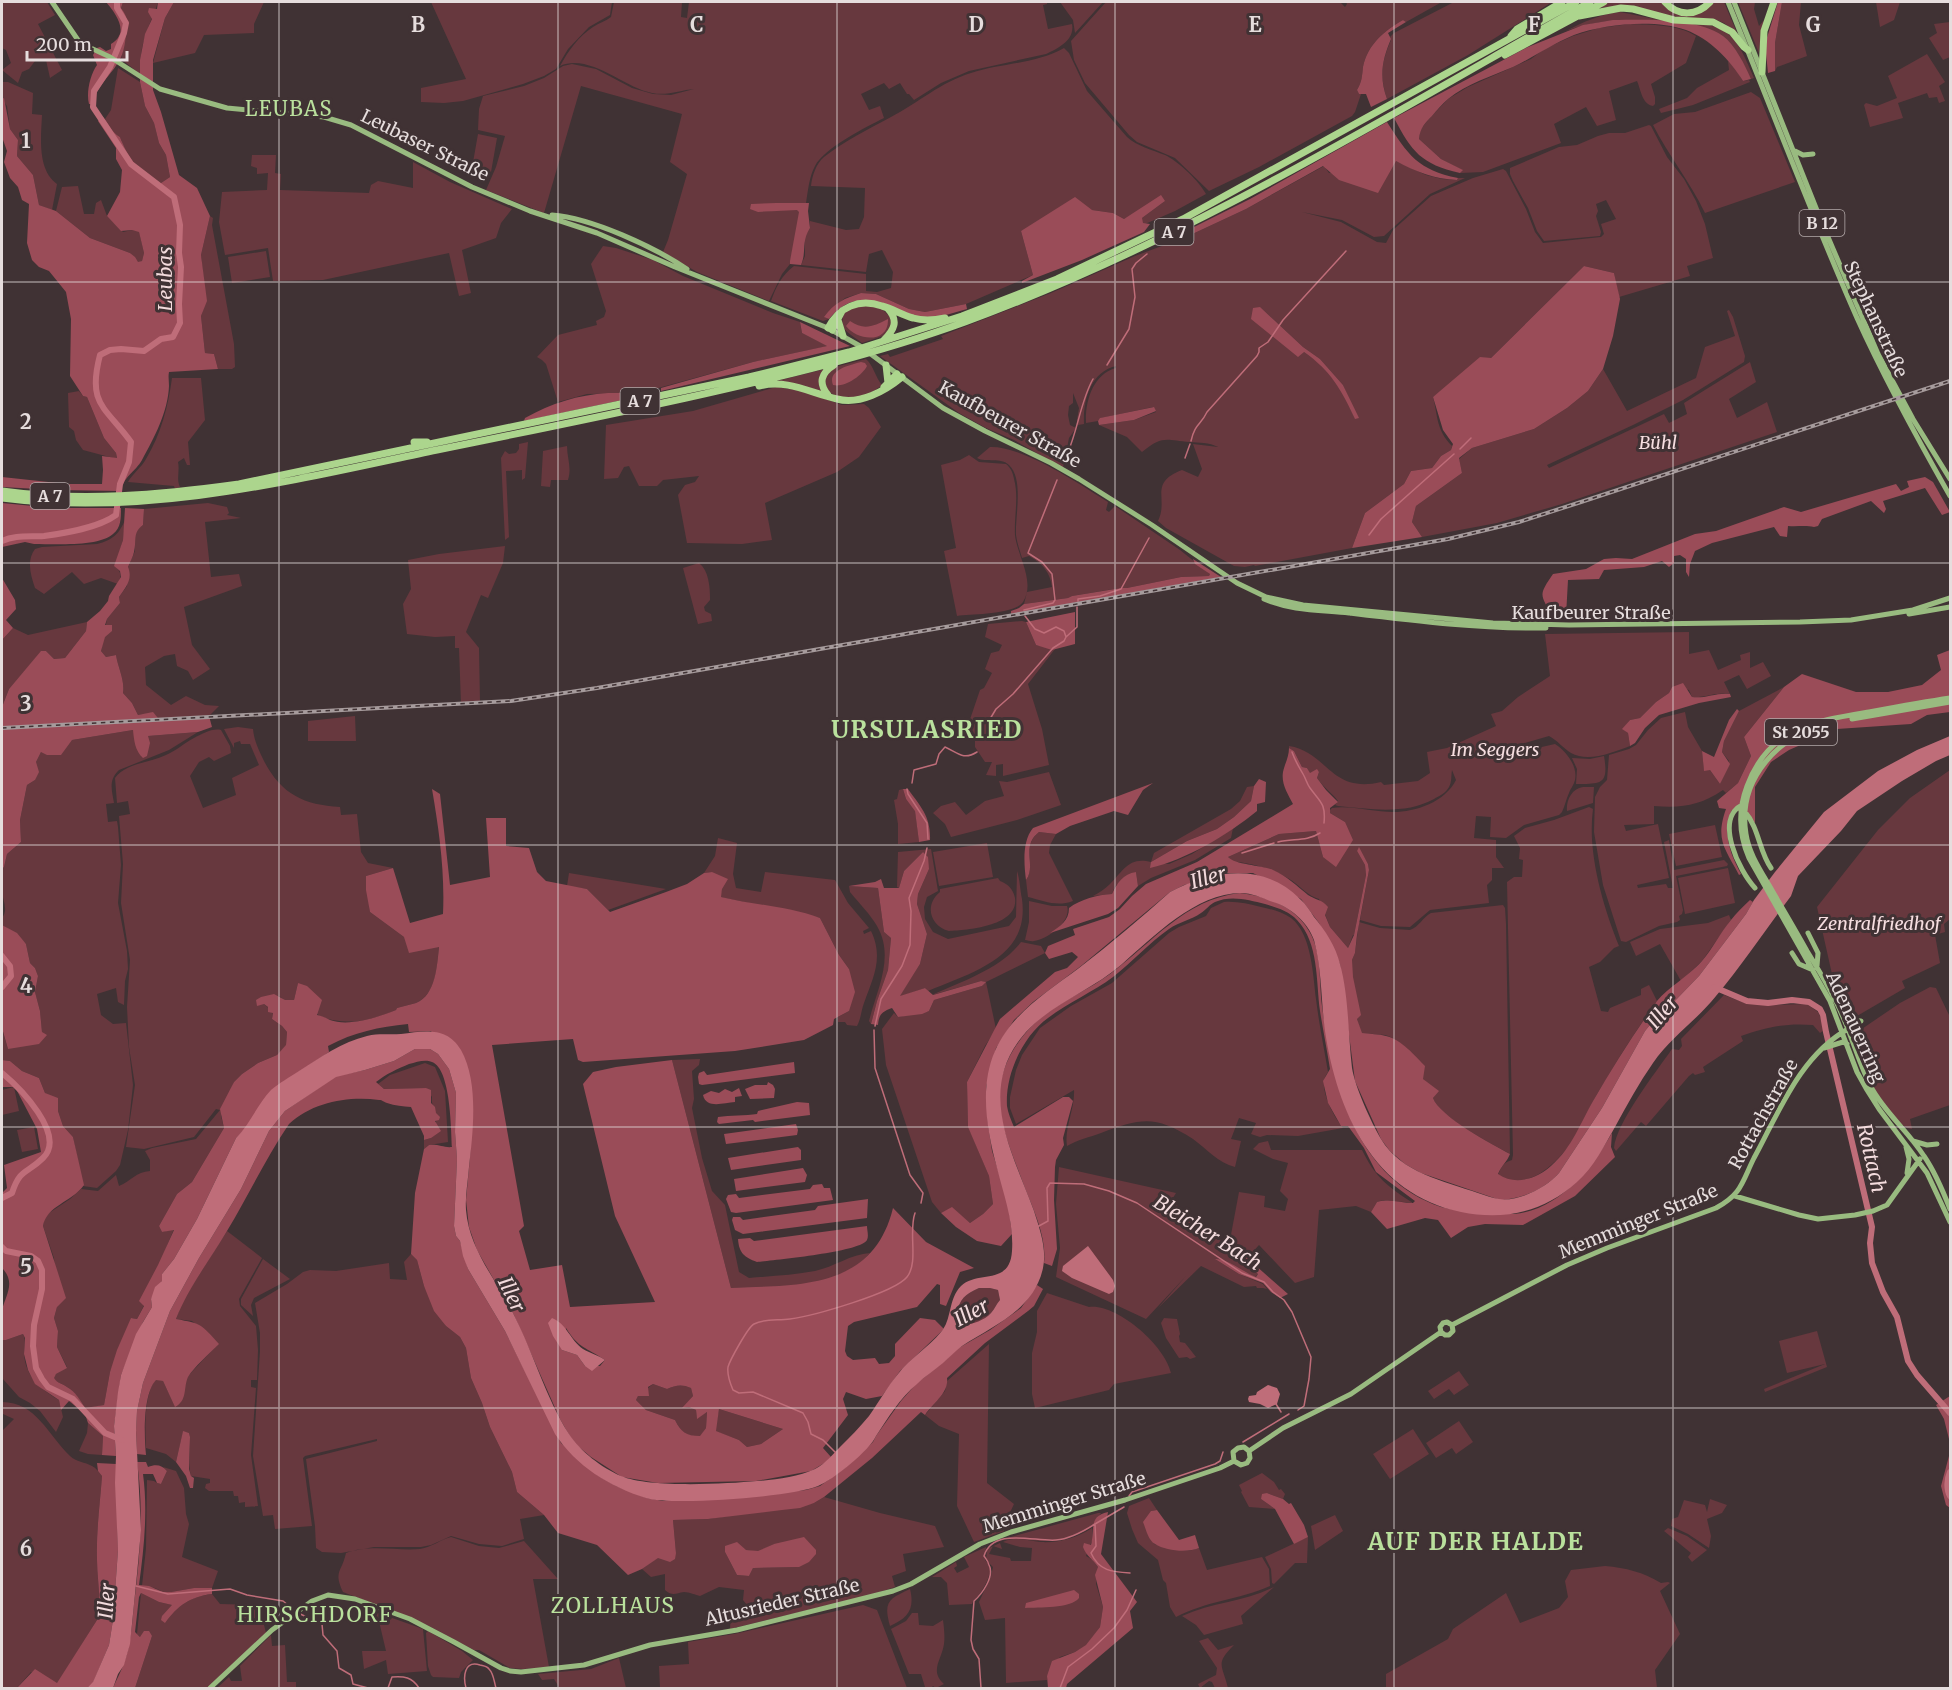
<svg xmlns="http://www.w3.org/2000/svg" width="1952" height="1690" font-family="Merriweather,serif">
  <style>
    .green { fill: #67383e; fill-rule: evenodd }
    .forest { fill: #9a4c58; fill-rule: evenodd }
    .water { fill: #bf6d79; fill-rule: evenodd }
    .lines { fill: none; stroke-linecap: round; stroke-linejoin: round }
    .stream { stroke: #bf6d79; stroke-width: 1.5 }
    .river { stroke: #bf6d79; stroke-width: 6 }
    .major { stroke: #99bb80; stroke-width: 5 }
    .highway { stroke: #acd58d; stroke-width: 7 }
    .rail-casing { stroke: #a69b9c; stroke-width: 4 }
    .rail { stroke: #403234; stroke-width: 1.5; stroke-dasharray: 4.5; stroke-linecap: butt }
    .grid { fill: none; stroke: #e6dddd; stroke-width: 1.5; stroke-opacity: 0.55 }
    .labels { text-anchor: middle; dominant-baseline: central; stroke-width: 6; stroke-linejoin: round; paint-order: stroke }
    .shield { fill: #403234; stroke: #b4aaaa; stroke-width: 1.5 }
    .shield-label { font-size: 16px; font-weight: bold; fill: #e6dddd }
    .street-label { font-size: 18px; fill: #e6dddd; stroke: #403234 }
    .park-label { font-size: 18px; font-style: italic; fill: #f6dee0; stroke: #403234 }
    .neighbourhood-label { font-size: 20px; letter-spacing: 1.5px; fill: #bae19d; stroke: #403234 }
    .water-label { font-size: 20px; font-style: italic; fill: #f3dbdd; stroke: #403234 }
    .quarter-label { font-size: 21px; letter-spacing: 1.5px; fill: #bae19d; stroke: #403234 }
    .district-label { font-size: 24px; font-weight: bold; letter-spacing: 1.5px; fill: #bae19d; stroke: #403234 }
    .grid-label { font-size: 20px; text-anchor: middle; font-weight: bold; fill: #e6dddd; stroke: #403234; stroke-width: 6; stroke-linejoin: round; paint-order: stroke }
  </style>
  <rect width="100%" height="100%" fill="#403234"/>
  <path class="green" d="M2,2H47L55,15L38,24L62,70L50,78L46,60L35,61L29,69L22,72L18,83L2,70L11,63L6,50L2,48Z
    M123,2H158C155,13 149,23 146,34C141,47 140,61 140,74L121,59C124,47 129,18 121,8Z
    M174,2H264L254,24V33L204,35L195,53L153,63L165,18Z
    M431,2H612L610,15L589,27L568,49L556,69L544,76L523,84L463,101L444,103L421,102V88L466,79Z
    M614,2H682L681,17L687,18L689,2H1047V4L1043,5L1048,29L1072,24C1075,40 1059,48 1046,54L969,71L941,83L914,100L909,94H907L900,83L889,89L884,83L861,94L869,110L880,106L884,118C866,127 824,148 815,166C809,177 808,191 806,203H776L758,212L797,209L800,212L790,264L782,274L769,301L697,272L663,252L668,240L687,174L670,162L682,114L581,86L544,213L486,190L496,167L505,136L478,130L479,109L483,96L524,86L544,78L563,66L572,64L596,69L632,88L653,94L671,95L694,89C681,90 667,96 652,93C624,88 590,53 560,66C568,51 579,36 593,27C599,23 606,21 611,17Z
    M1060,2H1103L1075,33L1073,20Z
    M1106,2H1340L1345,7L1347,4L1346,2H1439L1440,3L1406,22L1403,20C1384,31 1368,44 1363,67C1362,76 1362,82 1357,90L1359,94H1361L1355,112L1352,116L1259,167L1209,191L1175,158L1137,142L1129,135L1085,83L1074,60L1071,41Z
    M1454,2H1552L1468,55L1387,99C1379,76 1382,61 1391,40L1390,37L1394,33Z
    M1610,2H1662L1684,15L1712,2H1724L1737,33L1724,23L1714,19L1683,18L1621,6L1598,8Z
    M1738,2H1755L1754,9L1759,26L1764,20L1761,31L1759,53Z
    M1782,2H1801L1799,25L1807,56L1777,67L1775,71V43Z
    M1876,2H1900L1894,20L1880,27Z
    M1620,12L1665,21C1629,20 1601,18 1566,31C1583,22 1601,14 1620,12Z
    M1950,22V57L1943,60L1929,38L1937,33L1934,24Z
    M1682,23C1730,22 1737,38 1754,78L1751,79L1738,56Z
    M1630,24C1652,25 1677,24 1696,36L1686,63L1651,84L1655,97V104L1653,106C1642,104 1641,90 1637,81L1609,91L1616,120L1597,126L1586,107L1554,124L1561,143L1483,172L1460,173L1462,170L1441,159L1419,139L1420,130L1428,120L1448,99L1468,87L1531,59L1544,49L1573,36L1599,28Z
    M1064,48L1069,53L1087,91L1127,137C1137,146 1152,150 1165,155C1178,161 1200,182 1206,194L1175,211L1145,224L1142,223V218L1165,201L1124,219L1113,213L1092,210L1021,231L1033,275L966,304L925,312L909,309L876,294L861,293L845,298L825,317L829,319L823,321L771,301C776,287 781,276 794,266L866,274V291L877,292L891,288L893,272L882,250L869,254L866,272L801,265L805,256V236L810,228V221L846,230L859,229L864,217L865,188L811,186C812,176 816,164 824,157C844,141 869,129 891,117C918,103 941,82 971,73C1001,63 1036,64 1064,48Z
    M1927,54L1945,82L1939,86L1945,101L1939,103L1937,97L1929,98L1927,93L1898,103L1903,118L1870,127L1864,105L1866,103L1877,106L1897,98L1888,76Z
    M1728,61L1735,68L1743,81L1749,80L1750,82L1693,105L1661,113L1659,109L1687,98L1697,88L1729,70Z
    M118,68L140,82L145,106L154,123L159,143L166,155L170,177L158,185C151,176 143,172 135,164C129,158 123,145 120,137L111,131L105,119L111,110Z
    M2,82H8L33,93L32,114L42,115C41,137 37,170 57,184L52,210L39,205L33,175L17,156L18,140L10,129L7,106L2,99Z
    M1751,92L1760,98L1795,182L1705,213C1690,182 1669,156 1653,125L1674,114L1695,112Z
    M1649,125L1651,126L1667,157L1684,179L1696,201L1705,224L1713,258L1687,266L1690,276L1619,297L1614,273L1584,266L1491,358L1433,397C1438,416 1436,430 1452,446L1451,450L1441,456L1432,468L1411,471L1404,484L1365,513L1352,548L1255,566L1254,565L1245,567L1234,566L1166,528L1158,521C1169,499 1148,483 1182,470L1198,477L1202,469L1193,444L1218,447C1209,442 1199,443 1190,442C1165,440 1163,435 1142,452L1127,437L1099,425L1134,420L1156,412L1153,407L1101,418L1098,421L1086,423C1085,401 1093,374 1116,368V366C1090,372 1083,401 1084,424L1078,425L1077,420L1079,408L1073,393V403L1069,406L1068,415L1070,425L1076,428L1069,438L1063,468L1014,440L986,428L959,413L880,356L888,354L890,357L943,339L941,336L1051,293L1135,256L1186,237L1246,209L1324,166L1329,173L1396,161L1426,175L1442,179L1457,180L1458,178H1465L1430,194L1384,236L1374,237L1342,220L1302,212L1341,222L1377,242L1386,243L1393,230L1431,196L1473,178L1503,169L1506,171L1526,209L1535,232L1543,243L1601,237L1604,234L1601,224L1616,219L1606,200L1596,204L1598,211L1596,216L1601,232L1600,236L1544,241L1537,231L1528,208L1513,181L1510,174V168L1559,147L1577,145L1598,136L1609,133H1625ZM1260,307L1303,347L1320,359L1343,385L1358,418H1355L1340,387L1318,362L1304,352Z
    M478,134L497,138L491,172L472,168Z
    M252,155H276L275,173L281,174L280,190L369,193L371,185L378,181L413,188V162L450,182L512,209L501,223L496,238L462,250L471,293L459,296L449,253L323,280L273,281L268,248L225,255L219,222L222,192L267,190L268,173L257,174V168L251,166Z
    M78,186L84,214H94L96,203L101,200L107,216L123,232L132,230L139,231L144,253L142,261L138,263L130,253L90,238L56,211L62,187Z
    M210,216L213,218L212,225L234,344L235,367L232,369H218L214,354L205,353L201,316L206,301L201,255Z
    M603,246L616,248L653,260L683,276L773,313L800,322L802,333L828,346L753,362L640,393L587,394L558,402L546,364L542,360L537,357L558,335L597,325L596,321L604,317L606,311L591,264Z
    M266,251L270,277L232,283L228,257Z
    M862,305C879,308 884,307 893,322L886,335L862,343C848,332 837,330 845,311Z
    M1729,310L1733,317L1745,356L1744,362L1683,400L1633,425L1547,465L1549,468L1664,414L1669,423L1687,414L1684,403L1750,362L1756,382L1729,399L1737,418L1767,402L1777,432L1562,504L1497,523L1422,537L1412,522L1416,506L1462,473L1459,459L1472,448L1534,429L1567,408L1588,391L1603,369L1627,411L1696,378L1705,347L1735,336L1727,311Z
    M866,359C874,366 875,377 882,385C868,397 845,404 828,391L824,378L835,367Z
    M825,369L823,392L773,382Z
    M172,378H201L205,420L188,442L190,465H187L184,458L178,462C180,471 176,479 180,487L175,489L174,486L128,482C133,473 141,468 146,459C161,434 168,407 172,378Z
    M776,387L803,391L842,405L864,404L869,408L881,427L859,457L837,472L765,503L772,540L742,544L687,543L678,495L685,485L695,482L699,476L663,480L657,486H639L629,466L624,467L618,478L604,479L606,425L693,411Z
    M79,391L83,396L87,397L104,438L116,453L117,459L83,450L76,440L74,431L69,427L68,393Z
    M528,442L525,478L522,480V470L506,471L509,537L505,540L501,458L505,451L509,454L516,453L519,449V444Z
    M567,446C567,458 572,468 568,480H551L550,487L541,486L543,451Z
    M990,447C1024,446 1079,484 1108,502L1106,510L1109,512L1115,506L1180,550L1210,574L1209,576L1181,577L1127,588H1120L1072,596L1068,598L1024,604L1027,592L1052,587C1050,572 1043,564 1029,556L1022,558C1020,551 1017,543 1016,535C1015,516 1024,479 1009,465C1001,457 986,463 977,458Z
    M969,455L979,462L1006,464C1011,468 1013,473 1014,479C1019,497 1014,516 1015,535C1017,555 1036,582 1023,602C1014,615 972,614 957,616L944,551L956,548L941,465L960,460Z
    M208,503L227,507L229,513L227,515L241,518L205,522L211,577L239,574L242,586L184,607L192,645L210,669L193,680L188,671L177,666L175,654L164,656L145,667L146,685L171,705L186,696L205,705L219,706L209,716L158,718L153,713L138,715L132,703L123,693C125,680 118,668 116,655L106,657L101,651L107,619L120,603L119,597L127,586L128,567L135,551V534L137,529L143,525L144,509Z
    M125,520L123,540L115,566C121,572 122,575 118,584L101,578L84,584L72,572L44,594L35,588C31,576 26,561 35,549L42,547L97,544C113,540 119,534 125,520Z
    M505,546L503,563L488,598L481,595L466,632L479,648L480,703L461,704L459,648H455V636L435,637L407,634L403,604L411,589L408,560L439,554Z
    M699,563C709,571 710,587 710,600L704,607L705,611L711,614L712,621L698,624L683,568Z
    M1022,621L1026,622L1036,645L1055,649L1028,684L1042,729L1049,765L1003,776V764L996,765V776L986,775L992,762H985L975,747V738L964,737L980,690L984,688L992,673L985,669L991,653L999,651L1002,645L985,637L988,624Z
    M87,622L86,631L65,658L54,659L46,651L41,652L9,689L2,707V640L13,628L28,635Z
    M1689,632V654L1709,650L1718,670L1741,660L1740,655L1750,652V668L1763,662L1771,676L1747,689L1739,675L1724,682L1730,694C1717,692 1705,698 1692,697L1689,690L1676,687H1672L1669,693L1656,702L1640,718L1630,720L1623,729L1628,733L1630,746C1614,752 1588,763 1571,753C1563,748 1557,740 1549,736L1521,744L1524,751L1555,744C1566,751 1578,766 1575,780C1574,785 1570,789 1569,793C1566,799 1565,806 1562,812L1559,815L1524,825L1506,838L1490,837L1491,817L1476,816L1474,838L1496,840V857L1504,868H1492V880L1487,885L1489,903L1430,910L1410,927L1381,926L1360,920L1369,870L1368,864L1359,848L1357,851L1365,865L1366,875L1354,935H1353L1348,948L1330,927L1319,899C1308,896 1301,887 1291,880C1272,868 1253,864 1231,861L1228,857L1279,834L1316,831L1323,857L1345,822L1330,813V810L1332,808C1350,805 1374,812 1393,812C1416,812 1445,802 1456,780L1452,770C1451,775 1452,782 1449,787C1446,793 1439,796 1434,799C1405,815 1370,809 1338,806L1335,805L1338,801C1331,792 1324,788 1317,778L1319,772L1317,770L1310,774L1307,768L1302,767L1294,751L1289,748V746C1328,752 1330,794 1381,782L1384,785L1418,781L1430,773L1427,752L1447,748L1496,726L1491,714L1502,711L1518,697L1550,676L1545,634Z
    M1784,687L1744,737L1751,756L1738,783L1726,793L1723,790C1699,806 1682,808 1654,806V824L1624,825L1626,831L1658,824L1669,878L1637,885L1638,888L1666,884L1668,888H1673L1664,842L1669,840L1674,870L1724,860L1728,864L1727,866L1676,876L1683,910L1682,914L1679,916L1680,920L1677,922L1659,926L1626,942L1621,941L1603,885L1594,832L1595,797L1600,787L1607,780L1609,755L1629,749L1636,745L1648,730L1661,718L1685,712L1688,727L1702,751L1704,770H1710L1720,784L1729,761L1722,752L1724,741L1739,711Z
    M355,716L356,741H308V721Z
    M238,727L253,729C254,741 259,750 264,761C281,794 304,805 340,807L341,815L357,814L361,852L368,863L393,868L366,876L370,912L404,937L439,946C437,964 437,994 416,1003C410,1005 403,1006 397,1008L396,1010C387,1014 375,1018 365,1020C353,1023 323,1022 315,1012C308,1004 304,992 298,983L294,1000H284L279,996L264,1004L273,1012L272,1019L282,1026L287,1032L286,1046L277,1055L258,1063L242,1074L234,1082L221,1116L224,1128L192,1182L177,1194L159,1226L162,1232L174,1229C161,1258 152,1292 137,1319L132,1318L110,1372L104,1405L84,1409C80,1401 76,1392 67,1387C62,1383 58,1384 53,1378L56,1374L67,1367L57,1347L58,1331L54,1318L57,1307L54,1258L43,1226L45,1217L49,1213L70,1199L81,1189L98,1191L116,1175L119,1186C131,1181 136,1172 150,1171V1160L145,1151L152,1148L196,1139L220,1110L216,1109L194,1137L144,1149L126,1147L135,1085L129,1047L127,1007L130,960L121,903L123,864L119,816L130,814L128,801L117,803L115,778C126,763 149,763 166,755C176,751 184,743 194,738C202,734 212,728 221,730L230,746L231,753L214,761L209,757L199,762L190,776L203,808L236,795L232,778L259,765L250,744H241L240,741L234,743V748L224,729Z
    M133,730L148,736L198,732L169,750L119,770C108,780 112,791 114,803L106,804L108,822L117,821L118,827L121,865L118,903L127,951L128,969L125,981L124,1005L118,1002L116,988L97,994L101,1015L113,1024L126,1023L133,1085L128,1130L120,1165L116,1171L97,1188L83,1186L73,1137L63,1126L58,1111L45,1093L39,1078L22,1071L10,1061L2,1060V1029L8,1049L42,1032L40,1011L35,992L38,976L35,968L30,963L26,944L7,928L2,925V918C9,909 2,900 2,890C1,883 2,876 2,869L4,867L7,854L21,842L20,820L27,785L35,780L36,762L41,752L72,740Z
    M1604,756C1609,785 1601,784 1576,784L1577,769L1572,758L1590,759Z
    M1950,770V919L1944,924L1945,932L1935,935L1940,963L1902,981L1905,988L1857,1016L1838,1001L1817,907L1878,830L1910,798Z
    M1049,772L1061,805L1017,820L951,837L945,824L933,813L941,806L955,802L966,815L985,801L1004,796L999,781L1007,782Z
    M1254,786L1251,801L1234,817L1217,829L1187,841L1151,862L1169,864L1192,854L1233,828L1231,838L1195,860L1151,878L1138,886L1136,872L1115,886L1112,894L1093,896C1099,893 1105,889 1110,884C1123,871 1129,856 1151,862L1154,853L1231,809L1240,801L1247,787Z
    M1583,787H1594L1593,803L1567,811C1566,801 1571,789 1583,787Z
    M903,789L906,799L915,810L919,842L898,844V824L894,800L897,799L899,790Z
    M1589,807L1593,809C1587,853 1603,906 1619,946L1614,948L1600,962L1589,967L1601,1011L1608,1012L1610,1008L1641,995V989L1649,985L1657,1001C1641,1024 1625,1047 1611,1071C1605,1081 1598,1092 1592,1103C1587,1112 1584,1123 1578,1132C1563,1158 1529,1195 1498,1175C1501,1167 1504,1162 1512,1160L1513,1155L1507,882L1514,877H1522L1523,860L1519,859L1520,848L1514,836L1525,828L1554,820Z
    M1715,825L1722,857L1676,866L1669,834Z
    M1039,832L1056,834L1050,845L1049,853L1073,901C1057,907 1044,901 1028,897L1026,880C1037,864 1020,848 1039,832Z
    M718,838L737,843L733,874L736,888L761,892L765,872L835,880L848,903L869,928L863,931L864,934L871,931C884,958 873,978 864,1003C861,1011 861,1019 857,1026L847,1025L845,1022H838V1017L849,1011V969L839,955L820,918L720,897L722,889L712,872L704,873L715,856Z
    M987,843L993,877L939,886L933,852Z
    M931,849L938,891L927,897L924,907L925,919L933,932L948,939L1009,926L1016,917L1017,871C1020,880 1020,890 1022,899C1030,958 972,972 928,991L925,988L899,997L920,964L927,934L917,904L918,894L929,869L923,852L904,871L899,888L897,887L898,852Z
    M1728,868L1735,903L1685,914L1678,878Z
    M569,873L666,889L608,910L587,889L567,886Z
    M998,878L1000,881C1008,884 1013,889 1015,898C1019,926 968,930 949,931C930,926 924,905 940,892V889Z
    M849,886L878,888L884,932L891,938L888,970L877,1001L871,1024L869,1021C877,989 895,957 877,926C870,914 859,903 850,892Z
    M1029,901L1052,906H1067C1072,921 1048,939 1034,941C1031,942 1028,940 1025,940L1029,922Z
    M1224,902C1236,901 1249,904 1261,907C1271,909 1282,912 1291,918C1312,934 1313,976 1316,999C1319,1024 1324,1048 1328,1072C1316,1086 1334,1117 1343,1128L1298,1136L1267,1135L1260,1137L1251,1134L1256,1123L1239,1118L1231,1139L1241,1141L1235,1167C1218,1163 1207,1149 1193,1139C1155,1115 1142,1118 1101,1133C1090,1137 1077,1140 1067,1146C1064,1128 1075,1109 1074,1090L1016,1124L1010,1108V1097L1016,1070L1022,1055L1040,1028L1071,1006L1112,983L1169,933L1179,927L1206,916L1211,908Z
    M1503,905L1505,908L1506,924L1510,1154C1491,1143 1440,1118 1433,1098L1435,1095L1423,1079C1424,1063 1401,1039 1385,1035C1378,1034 1369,1034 1361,1033L1357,1019L1360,1015L1352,977V960L1355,953L1359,922L1380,928L1410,930C1419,927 1423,917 1431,913Z
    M1729,915L1731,920L1702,961L1681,981L1660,944L1636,956L1630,942L1660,929L1708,923Z
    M1021,942L1041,946L1045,953L986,982L996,1029L985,1046L967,1082L968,1126L989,1176L993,1204L983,1214L970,1223L952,1208L941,1213L932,1202L886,1065L882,1029L894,1013L898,1017L929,1011L934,1000L982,986L985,982L981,981L932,995C961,982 1002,968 1021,942Z
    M1930,987L1936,988L1950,1017V1105L1910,1119L1912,1129C1888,1126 1856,1057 1853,1035L1900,1003Z
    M1724,995L1745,1003L1767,1005L1807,1004L1818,1012L1826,1029L1820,1033L1813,1025C1785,1023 1767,1027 1741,1036L1743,1041L1703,1067L1705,1072L1695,1075L1693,1073L1689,1076L1646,1126L1641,1122L1616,1151L1614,1148C1616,1123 1656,1072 1672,1049L1679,1050L1682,1046L1681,1039Z
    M700,1059L699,1065L692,1071L694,1099L692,1108L702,1158L712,1191L725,1205L739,1272L749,1278C771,1276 794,1275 815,1271C834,1267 851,1254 870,1253C837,1292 776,1286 731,1288L672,1060Z
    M425,1063L435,1067L445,1091L448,1142L429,1145L424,1149V1140L431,1138C435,1129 438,1122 435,1112C434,1106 431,1104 432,1097L426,1088L384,1089L378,1084L390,1075Z
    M14,1087L19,1111L2,1115V1090Z
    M34,1127L38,1149L22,1152L17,1130Z
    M1268,1141L1271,1150H1362C1375,1177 1388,1187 1413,1203L1384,1200L1377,1202L1371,1212L1356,1206L1319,1210L1314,1277L1295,1283L1259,1245L1249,1256L1235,1247L1230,1240L1239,1192L1265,1196L1264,1207L1285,1211L1288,1199L1280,1191L1288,1163L1273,1159L1253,1149L1259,1143Z
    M1059,1167L1176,1193L1171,1201L1201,1223L1208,1236L1225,1242L1224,1243L1225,1246L1228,1244L1240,1259L1258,1274L1255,1277L1215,1259L1239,1274L1263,1284L1267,1289L1263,1288H1257L1256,1286L1244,1287L1201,1266L1158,1308L1186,1276L1146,1319L1056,1277L1060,1248L1056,1204Z
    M227,1231L262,1258L239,1299L240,1306L256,1326L258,1350L257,1380H251V1387L256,1388L251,1455L258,1506L245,1507V1502L239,1503L238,1496H234L233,1491H209L205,1488L206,1484L210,1483V1479L191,1476C187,1462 192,1447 189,1433L183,1432L176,1462L166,1454L146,1448C145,1429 144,1394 156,1379L163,1381L175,1406L188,1376L218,1344L192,1321L176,1319L183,1300Z
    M411,1254L417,1260L424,1286L446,1326L460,1337L466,1348L471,1378L482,1403L490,1427L512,1472L517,1492L544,1515L520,1519L524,1539L502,1546L479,1544L451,1536L431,1545L421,1547H374L341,1553L322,1552L316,1548L315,1526L306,1459L377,1441V1439L305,1456L303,1458L312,1526L275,1529L273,1515L263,1516L253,1456L260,1351V1333L255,1303L287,1284L303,1272L310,1270L336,1271L389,1263L390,1279L407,1280L404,1262Z
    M263,1259L290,1279L254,1298L251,1305L253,1316L241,1305V1299Z
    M979,1288H990L998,1290L1000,1300C996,1304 995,1309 991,1313C984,1321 969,1328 960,1324C954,1305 962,1295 979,1288Z
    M1047,1293L1089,1307C1116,1303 1165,1345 1171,1373L1114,1384L1109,1390L1035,1408L1032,1394V1353L1037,1332V1311Z
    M1164,1318L1177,1319L1180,1334L1179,1336L1180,1342L1185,1343L1196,1357L1190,1359L1187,1357L1179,1358L1166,1338L1161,1323Z
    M1817,1331L1827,1367L1765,1392L1764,1389L1825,1364L1787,1373L1779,1341Z
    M23,1334C26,1340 24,1346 24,1353C25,1376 40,1389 59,1400L63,1417L56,1432L40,1411L30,1403L19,1397L2,1378V1340H6Z
    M989,1344L987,1483L1014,1504L1006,1521L1004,1531L974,1542L957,1506L959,1434L939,1426L925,1415L945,1391L947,1381Z
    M1459,1371L1469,1385L1454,1395L1449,1389L1434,1399L1428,1391Z
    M653,1384L667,1389C676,1385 682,1384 691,1388L693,1396L683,1408L689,1407L696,1410L697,1418L707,1412L706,1428L700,1437C686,1436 681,1432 675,1420L646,1410L636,1400L638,1396Z
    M2,1402C36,1402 48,1435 70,1456C76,1462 85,1462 92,1466C96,1468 99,1472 102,1476C100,1504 96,1532 97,1560C97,1580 102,1600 97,1620L57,1684L31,1672L17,1688H2V1431L14,1419L3,1414Z
    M719,1409L783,1429L761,1444L747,1447L739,1440L715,1431Z
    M1459,1421L1473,1442L1456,1454L1452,1448L1436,1458L1426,1443Z
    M88,1423L103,1436L102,1455L88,1454L79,1451L87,1433Z
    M1413,1429L1429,1454L1390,1479L1373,1454Z
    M163,1467L176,1471L184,1488L186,1514L189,1524L182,1557L218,1571L212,1588H194L171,1592H163L155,1588L142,1586L146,1548L147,1480L154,1481L157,1483L161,1484L167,1471Z
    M1262,1473L1274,1482L1279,1490L1281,1489L1285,1494L1283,1499L1267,1493L1261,1499L1275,1509L1249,1507L1241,1492L1242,1491L1239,1485Z
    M824,1497L880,1513L935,1526L944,1547L903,1554L906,1571L892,1576L895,1587L874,1594L730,1629L731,1614L740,1610L747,1605L743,1600L744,1590L719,1587L700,1596C696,1595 689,1592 684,1592C676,1593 673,1597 665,1590V1574L651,1577L642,1569L658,1557L676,1553L673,1520L708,1519L814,1503ZM774,1544L799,1567L753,1568L749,1576L737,1575L725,1552L746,1550L758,1552Z
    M1149,1498L1157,1510L1151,1511L1154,1544C1169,1548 1184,1554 1199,1548L1207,1570L1262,1557L1269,1569L1270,1586C1238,1600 1206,1601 1176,1617L1170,1607L1166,1583L1163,1580L1158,1560L1138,1543L1132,1529L1127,1513L1129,1506Z
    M1710,1499L1727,1505L1722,1513L1707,1519L1711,1536L1709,1548L1688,1534L1671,1526L1672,1519L1678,1517L1684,1500L1705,1505L1707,1512Z
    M1098,1513H1101L1092,1526L1085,1531L1061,1540L1040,1541L1007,1538Z
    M1335,1515L1343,1531L1315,1550L1311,1526Z
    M1092,1528V1541L1086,1556L1093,1560L1098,1567L1096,1584L1103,1607L1100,1627L1087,1645L1075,1652L1060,1657L1047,1676V1680L1006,1683L1005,1618L985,1620L979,1602L991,1576L993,1567L986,1560L987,1549L1000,1543L1002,1549L993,1546L989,1554L1010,1558L1011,1561H1031L1032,1548L1020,1547L1003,1542C1015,1535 1029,1541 1041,1542C1059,1543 1077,1538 1092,1528Z
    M1668,1528L1687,1536L1707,1550L1692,1562L1688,1557L1691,1553L1664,1531Z
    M451,1537L479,1546L499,1548L524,1541L558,1579H533L549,1667L523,1669L510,1668L479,1650H474L427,1625L343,1592C333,1571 342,1572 346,1553C369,1544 396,1551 420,1549C432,1547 440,1540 451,1537Z
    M1308,1537L1307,1563H1295L1274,1584L1272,1583L1271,1569L1265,1557Z
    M986,1547L985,1560L991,1567C990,1576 986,1584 981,1592C978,1597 974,1598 972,1604L949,1605L947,1583L941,1577H932L956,1562L957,1566L954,1568L957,1573L969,1567L964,1557Z
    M1605,1566C1626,1568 1643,1572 1661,1583L1668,1582L1670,1583L1660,1591L1680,1634L1655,1670L1657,1688H1386V1674L1448,1639L1453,1629L1506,1593L1520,1623L1559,1608L1568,1597L1565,1581L1571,1570Z
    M1274,1587L1241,1616L1243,1624L1204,1635L1196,1625L1182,1616C1213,1602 1243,1602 1274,1587Z
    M910,1589C915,1609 908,1618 890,1626C883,1601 889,1599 910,1589Z
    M141,1593L159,1602L172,1605V1613C186,1601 194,1596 212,1594L220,1604L259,1605L266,1633L207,1688H135L152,1636L140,1637L137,1634Z
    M356,1605L423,1629L427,1671L388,1674L386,1660L364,1669L362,1651H386L378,1617L359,1610Z
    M863,1605L877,1610L907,1688H660L659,1666L689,1664L688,1642L739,1633Z
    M912,1613H918L919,1625L933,1626L943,1620C944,1628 945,1636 944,1644C942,1659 929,1671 944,1684L936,1688L933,1686L931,1688L925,1687L921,1674H909L891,1629L906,1621Z
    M428,1631L462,1651L473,1660L461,1672L459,1678L433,1677L431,1675L428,1666L426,1633Z
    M271,1635L272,1646L285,1645L287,1682H296V1688H217L229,1677L231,1681H242L240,1666Z
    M1208,1638L1218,1650L1234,1645C1215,1664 1222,1664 1228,1688H1215L1212,1682L1209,1681L1200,1688L1198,1684L1216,1675L1217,1668L1199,1641Z
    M619,1658L626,1688H558L559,1687L554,1679L542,1680L538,1674L591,1669Z"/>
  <path class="forest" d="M106,2H123L121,8C128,17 128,23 126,34C125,43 124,53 119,61C112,74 93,90 94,104H89C86,93 90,75 97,65L93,55L97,48L100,47L106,51L111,49V44C114,42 117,40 119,36C125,26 113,10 106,2Z
    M158,2H174L165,18L153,60V90L161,112L179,175L197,188L210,216L201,255L207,301L201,316L205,353L214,354L218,369L169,372C168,377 169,381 169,386C168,412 154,438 142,460C136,471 122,478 121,491L56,490L2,487V477L67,484H102L103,470L102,456L117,458L116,453L104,438L87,397L83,396L70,376L71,319L66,292L49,271L39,267L32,260L27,243L29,204L22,200L18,187L10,178L4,162L7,151L2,137V99L4,98L10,129L18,140L17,156L33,175L39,205L56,211L90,238L130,253L135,257L138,262L142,261L144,253L139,232L132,230L121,231L107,216L120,192L122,170L116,159V148L98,121L103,117C110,125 110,131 120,137C123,145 129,157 135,164C143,172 150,175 158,185L170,177L166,155L159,143L154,123L145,106L140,82V60L145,34L152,19L148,12L149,8L157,9Z
    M1778,2H1782L1775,43V71L1768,73L1765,44Z
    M1403,20L1406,22L1388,33L1391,39C1382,60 1379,77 1387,99L1371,107L1366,94H1359L1357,90C1362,82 1362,76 1363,67C1368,44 1384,31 1403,20Z
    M1613,20C1645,20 1695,17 1723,36C1735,45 1745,65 1751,79L1743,81C1730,60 1710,39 1686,30C1654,19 1605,24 1574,35C1552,44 1534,57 1513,67C1492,76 1466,84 1448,99C1442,104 1437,110 1432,116C1425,123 1420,128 1419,139L1441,159L1463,170L1460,173C1421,164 1412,152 1394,118L1528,47L1583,25Z
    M1387,122C1408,155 1418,170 1458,178L1457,180C1435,179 1416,172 1396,161L1378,193L1339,180L1323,166L1246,209L1186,237L1184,232L1250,199Z
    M1161,195L1165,201L1142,218L1143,223L1150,224L1144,232L1082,260L1022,283V281L1033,275L1021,231L1075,197L1092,210L1113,213L1124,219Z
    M776,203H809L808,211L810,228C801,242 807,251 801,265L790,264V261L799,212L797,210L758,212L750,209L751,204Z
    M1584,266L1614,273L1620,299L1613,336L1603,369L1588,391L1567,408L1534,429L1472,448L1459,458L1462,473L1416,506L1412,522L1422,537L1352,548L1365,513L1404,484L1411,471L1432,468L1441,456L1451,450L1453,444L1443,430L1433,397L1480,357L1491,358Z
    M861,293L876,294L909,309L925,312L966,304L967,309L939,317L922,318L867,300C849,300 840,306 829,319L824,317C834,303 845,298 861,293Z
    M1260,307L1303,347L1320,359L1343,385L1359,418L1355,419C1341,389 1331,371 1304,352L1298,357L1251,319L1253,308Z
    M888,319C889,344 857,341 846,326L850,321C864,331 874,326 888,319Z
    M800,322L850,346L661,391V388L753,362L827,346L802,333Z
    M861,362L865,363L867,366C862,376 844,388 833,385C827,370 850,365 861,362Z
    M608,393H640L641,396L524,421L525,418C552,403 577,395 608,393Z
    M1154,407L1156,411L1134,420L1099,425L1098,421L1100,418Z
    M1925,477L1933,482L1950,512L1942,515L1925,488L1883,501L1886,509L1884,513L1871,501L1822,519L1818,526L1814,527C1805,525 1797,527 1788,526L1787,537L1780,536L1774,527L1712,543L1695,551L1690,564L1689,577L1686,572V559L1680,555L1674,556V563L1669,567L1662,561L1644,567L1604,570L1599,579L1568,580L1566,616L1553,617C1540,594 1538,596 1553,574L1586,569L1604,559L1616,558L1632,559L1695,534L1716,531L1784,507L1801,512L1896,484L1901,491L1909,487L1907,481Z
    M2,503L54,508H121C121,518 121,528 113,534C99,547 53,544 34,544L25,542L2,547Z
    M125,508L144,509L143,525C132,533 137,541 134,552C133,557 130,562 128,567C133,579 126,587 119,597L120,603L107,619L105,625H112V631L105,637L101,651L106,657L116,655C118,668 125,680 123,693L132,703L138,715L153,712L158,718L209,716L212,727L198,732L148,736L150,743L147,756L143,758C135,751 134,740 133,730L72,740L61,755H47L41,752L36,762L39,772L35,780L27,785L20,820L21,842L7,854L4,867L2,869V707L9,689L41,651H46L54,659L65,658L86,631L87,622L100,611L108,601L109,596L121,577L120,571L114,566L123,540Z
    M1193,559L1221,577L1011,614V611L1019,608L1024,604L1068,598L1072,596L1121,588H1127L1181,577L1209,576L1210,574L1195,564Z
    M2,578L15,600L16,609L6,620L13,628L2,640Z
    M1075,612V644L1052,650L1036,645L1026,622Z
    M1950,650V712L1927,715L1911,724L1837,729L1789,750L1771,762L1755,787V823L1745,812L1732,810C1722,832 1730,854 1741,874L1739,875C1725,848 1715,840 1726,809L1719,808L1717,801L1738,783L1751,756L1744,737L1784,687L1802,674L1856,692H1888L1922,685L1941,670L1937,655Z
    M1683,683L1692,697C1705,699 1717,692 1730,694L1731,697L1699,703L1659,715L1645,728L1635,743L1630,746L1628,733L1622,729L1630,720L1640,718L1656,702L1669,693L1672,687Z
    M1737,709L1739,711L1724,741L1722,752L1730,764L1720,784L1710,770L1704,771L1702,751L1714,757L1729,720Z
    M1289,748L1294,751L1302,767L1307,768L1310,773L1317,769L1319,772L1317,778L1326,790L1338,802L1330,808V813L1345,822L1353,840L1336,867L1323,857L1316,831L1279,834L1228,857C1235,865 1262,865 1273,870C1287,876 1297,886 1308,895C1315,900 1322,899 1328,907L1325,915L1330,927L1348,948L1354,935L1366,875L1365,865L1357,851L1359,847L1368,864L1369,870L1357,935L1355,953L1352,960L1353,977L1361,1015L1357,1019L1362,1033C1370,1034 1379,1034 1386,1036C1401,1039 1415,1056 1425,1066L1423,1079L1439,1091L1433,1098C1440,1117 1492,1144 1510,1154C1507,1162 1501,1166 1498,1174C1515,1186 1537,1179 1552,1165C1572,1147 1580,1124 1593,1101C1612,1068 1633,1035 1655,1004C1664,990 1689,976 1702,961C1713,948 1720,933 1731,920C1736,913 1743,907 1750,900L1753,902L1746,914L1699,976L1668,1008L1654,1020L1645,1031L1602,1108L1559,1173C1545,1189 1522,1199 1500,1200L1421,1173L1405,1164L1390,1151L1381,1139L1355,1081L1340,964L1319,923L1301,899L1253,873H1226L1184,885L1170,892L1081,966L1033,1002L1014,1020L996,1048L986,1087L988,1125L992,1151L1008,1202L1012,1234L1001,1246L977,1241L956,1227L941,1213L952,1207L970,1223L983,1214L993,1204L989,1176L968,1127L967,1082L1000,1019L1055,972L1067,968L1078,957L1072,952L1049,959L1045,953L1048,946L1075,935L1073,929L1109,917L1120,909L1132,896L1146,884L1197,862L1293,804C1288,794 1281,784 1283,772C1285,763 1289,757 1289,748Z
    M1259,779L1266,782L1265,802L1257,804V811C1229,834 1186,860 1150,868L1151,862L1187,841L1217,829L1234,817L1251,801L1254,786Z
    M1153,783L1143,790L1128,815L1114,811L1070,826L1056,834L1039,832C1020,847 1037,865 1026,880C1024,864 1022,841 1033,828Z
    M432,789L440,794L450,885L490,877L486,818H506V846L529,848L537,872L546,881L587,889L610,912L666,892L687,884L704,873L712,872L728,879L722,889L721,897C754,905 788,906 820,918L839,955L849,969L855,992L849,1011L834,1019L833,1025L804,1040L735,1051L583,1062L578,1060L573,1039L492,1045L524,1226L519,1231L530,1270L562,1265L570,1307L655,1302L615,1216L583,1084L593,1072L616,1067L672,1060L731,1288C798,1285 873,1290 893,1208L926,1242L974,1268L960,1272L946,1306L940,1304V1285L937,1284L917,1307L854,1322L848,1326L845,1351L847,1356L853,1360L875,1358L879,1364L889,1363L895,1356V1344L920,1318L935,1320L944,1329L900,1371L882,1396L866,1399L846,1392L843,1399L848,1415L823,1448L831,1457L826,1462L811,1471L756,1481L658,1483L622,1477L591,1457L579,1447L571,1438L560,1419L514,1315L477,1250L469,1227L466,1200L470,1157L473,1101L431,1031L409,1032L408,1024C379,1027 354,1032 328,1046L329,1052L273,1089L246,1128L236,1138L197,1219L174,1259L162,1274V1281L151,1299L152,1307L143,1322L121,1375L114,1426L116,1456L102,1455L103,1436L88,1423L85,1414L69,1401L61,1410L59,1400L35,1384L28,1370L24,1354L25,1338L23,1334L6,1340H2C2,1331 0,1319 2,1310C6,1295 16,1282 2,1268V1193L7,1188L4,1165L41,1152L37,1129L15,1087H2V1060L10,1061L22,1071L39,1078L45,1093L58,1098V1111L63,1126L73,1137L84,1185C71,1203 47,1205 43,1226L66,1298L57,1307L54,1318L58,1331L57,1347L67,1368L56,1374L54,1378C58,1384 62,1383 67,1387C76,1392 80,1400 85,1408L104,1405L110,1372L117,1350L131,1318L137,1319L144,1306L139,1301L158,1265L174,1230L162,1232L159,1226L177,1194L192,1182L224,1128L220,1109L234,1082L242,1074L258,1063L277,1055L286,1045L287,1032L282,1026L272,1019L273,1013L268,1012V1007L264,1004L257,1006L256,1000L261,997L274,994L285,1000H294L298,983L307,986L322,1000L317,1015C322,1016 326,1018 330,1020C349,1027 379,1017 396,1010L397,1008C403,1006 410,1005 416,1003C436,995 437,965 439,947L409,953L404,937L370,912L366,890V876L393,868L410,923L443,914C445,871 439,830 432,789ZM566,1328C579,1349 586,1347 605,1360L600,1366H585L577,1355L562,1350ZM653,1384L667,1389C676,1385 682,1384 691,1388L693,1396L682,1408L689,1407L696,1410L697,1419L707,1412L706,1428L700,1436C686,1436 681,1432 675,1420L646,1410L636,1400L638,1396H649L648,1387ZM719,1409L783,1429L761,1444L747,1447L739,1440L716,1431Z
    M903,789H908C921,807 931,817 930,840L919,842L915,811L906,799Z
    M923,852L928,857L929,869L918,894L917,904L927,934L920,964L900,996L925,988L933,995L981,981L986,982L982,986L934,1000L929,1011L922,1014L898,1017L892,1008C881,1012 879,1015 878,1025L871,1024L877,1001L888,970L891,938L884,932L878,888L849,886L875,882L881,879L884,888H899L904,871Z
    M1136,872L1138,886L1118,908L1108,914L1050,933C1060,926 1069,921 1069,908C1081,899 1097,895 1112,894C1117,883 1123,874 1136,872Z
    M1240,893C1267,896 1294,906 1309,931C1322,952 1319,983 1322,1006C1333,1085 1356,1178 1441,1207C1455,1211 1472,1210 1486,1212C1495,1212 1505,1214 1514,1214C1559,1210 1591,1169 1612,1133L1611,1147L1615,1157L1575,1196L1523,1225L1485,1224L1468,1227L1451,1238L1438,1220L1425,1218L1387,1229L1371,1212L1377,1202C1390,1198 1400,1203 1413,1203L1415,1201L1376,1172L1364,1148L1348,1126H1341L1328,1103L1323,1081L1330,1069C1327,1050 1323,1030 1320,1011C1316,981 1319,943 1297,920C1289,911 1275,907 1265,904C1249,900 1231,895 1215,902C1210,904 1206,910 1201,913C1191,920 1179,922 1169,929C1149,943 1132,962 1113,977C1093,992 1069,1002 1048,1018C1023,1036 1005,1074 1007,1106C1008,1113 1011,1120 1014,1127L1063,1097H1069L1073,1101L1063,1138L1064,1145L1056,1160L1055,1167L1054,1200L1057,1249L1052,1266L1044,1263C1047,1238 1034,1211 1025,1188C1016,1163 1004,1137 1000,1110C994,1072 1018,1034 1048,1012C1068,998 1091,988 1110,974C1152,943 1185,899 1240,893Z
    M2,925L17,933L26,944L30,963L35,968L38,976L35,992L40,1011L42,1032L47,1035L39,1044L8,1049L2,1028Z
    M415,1049H430L438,1054L449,1069L456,1093L455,1132L457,1159L454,1226L456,1236L460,1241L468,1269L505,1331L561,1443L597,1475L616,1486L647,1498L663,1501L742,1497L806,1490L820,1486L845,1468L873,1442L876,1436L901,1401L916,1384L947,1359L957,1349L990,1330L1021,1308L1037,1285L1043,1289L1034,1306L1028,1311L985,1343L947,1378C949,1393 933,1403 925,1415L921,1412L872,1458L824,1497L814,1503L800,1508L782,1510L708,1519L673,1520L676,1553L675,1559L670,1562L658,1558L642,1569L628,1575L597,1545L558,1533L544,1515L517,1492L512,1472L490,1427L482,1403L471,1378L466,1348L460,1337L446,1326L434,1311L424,1286L417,1260L411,1254L415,1193L424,1149L429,1145C439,1144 444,1148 452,1147C451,1130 451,1069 432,1062C425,1059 417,1062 409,1064C397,1069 386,1074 376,1082L384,1089L426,1088L431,1090V1103L435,1107L436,1113L440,1117L439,1120L435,1121L441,1131L431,1138L424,1140V1136L411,1107C403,1106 395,1106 387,1103C383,1102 383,1100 379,1100C348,1096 313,1102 289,1124C266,1158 248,1196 227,1231C210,1260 188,1288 176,1319C202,1324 200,1323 219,1344C210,1353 194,1367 188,1377C183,1388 188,1400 175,1407L163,1381L156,1380C143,1394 144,1435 146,1455L137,1454L136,1431L137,1411L143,1383L170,1311L199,1258L241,1189L269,1131L285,1111L336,1076L365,1070L394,1061Z
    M794,1062L795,1073L702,1085L699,1084L698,1077L699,1073L704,1071L707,1075Z
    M768,1082L773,1085L775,1089L774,1098L750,1099L745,1089L755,1085H767Z
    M739,1088L742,1096L735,1097V1102C723,1103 706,1109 703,1095L711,1091L719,1093L725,1089L732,1092Z
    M797,1102L809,1103L810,1115L755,1122L753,1120L719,1124L717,1122L718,1117C730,1115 746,1116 757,1114L758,1111Z
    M796,1124L798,1130L797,1135L726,1144L724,1134Z
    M798,1147L801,1150V1160L731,1170L728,1158Z
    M803,1168L807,1175L805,1182L736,1191L734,1179Z
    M822,1184L824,1188H830L833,1200L736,1213L731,1212L726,1199L728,1195L736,1194L739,1198L810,1189L813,1185Z
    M868,1199L867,1218L743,1234L735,1230L732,1220L733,1217H740L743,1220L815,1210L818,1206Z
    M867,1226C867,1230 869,1236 867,1240C861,1252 774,1260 757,1262C744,1257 739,1253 738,1239L750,1238L754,1241Z
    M1235,1247L1249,1256L1247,1258L1288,1294L1280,1298L1271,1292L1263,1283L1239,1274L1215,1259C1228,1259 1243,1272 1256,1277L1258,1274L1240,1259L1232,1249Z
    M1950,1396V1508L1946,1505L1941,1486L1949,1456V1439L1944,1419L1936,1405Z
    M183,1431L189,1433L190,1437L189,1469L191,1476L194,1478L193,1488H190L186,1476L176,1462Z
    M137,1462H146L148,1467C156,1464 162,1465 167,1471L161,1484L157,1483L153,1474H143C148,1511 144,1548 139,1585L149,1586L163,1592H171L194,1588H212V1594C190,1597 178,1605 165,1623L161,1620L162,1616L172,1605L159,1602L141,1593L139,1597L135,1632L140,1637L144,1631H149L152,1636L135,1688H113C116,1680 121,1672 124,1663C131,1645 132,1624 134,1604C140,1557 144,1509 137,1462Z
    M97,1463L116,1464L118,1550L113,1620L109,1645L93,1683L87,1688H17L35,1669L57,1683L97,1620C102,1600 97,1580 97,1560C96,1532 100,1504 102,1476L98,1471Z
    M1267,1493L1283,1499L1289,1504L1291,1503L1304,1525L1308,1537L1294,1544L1275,1509L1261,1499L1262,1494Z
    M1157,1510L1179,1540L1195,1535L1199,1548C1188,1553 1166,1551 1155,1544C1148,1540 1146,1529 1143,1522L1151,1511Z
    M1108,1512L1101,1554L1137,1602L1130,1611L1133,1628L1067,1684L1066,1688H1048L1047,1676L1052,1661L1075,1652L1086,1645L1100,1627L1103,1607L1095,1575L1098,1567C1093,1559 1086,1556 1083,1547L1084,1543L1091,1545C1095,1530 1088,1516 1108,1512Z
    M804,1537L816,1550V1554L809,1562L799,1567L753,1568L749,1576L737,1575L725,1552V1546L737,1542L746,1550L758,1551L774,1544Z
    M1074,1590L1079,1594V1598C1070,1609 1039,1607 1025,1608L1026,1603Z"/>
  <path class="water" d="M1950,736V755L1936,761L1902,781L1857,811L1841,831L1798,876L1791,896C1766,929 1743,964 1716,996C1697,1020 1671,1037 1653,1063C1639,1083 1627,1105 1615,1127C1604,1146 1594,1167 1577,1182C1544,1212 1504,1221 1461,1212C1373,1194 1337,1111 1325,1031C1321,1001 1322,970 1314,940C1308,922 1290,907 1273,902C1262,898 1252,893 1241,893C1196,893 1153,937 1121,965C1092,990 1053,1003 1026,1032C975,1089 1012,1151 1034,1211C1040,1230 1047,1249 1043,1268C1034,1310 994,1325 962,1346C955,1351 950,1357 943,1363C935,1370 925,1376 917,1384C900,1398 888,1418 876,1436C870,1450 833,1480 818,1486C791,1497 673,1506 646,1498C610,1487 576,1466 555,1434L505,1331L468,1269L463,1256L460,1241L456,1236L454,1226L457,1159L455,1132L456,1093L449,1069L438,1054L430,1049H415L394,1061L365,1070L336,1077L285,1111L269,1131L241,1189L199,1258L170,1311L143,1383L137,1411L136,1432L141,1530L137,1574L130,1644L124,1665L118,1674L113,1688H87L93,1682L109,1645L113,1620L118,1550L115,1483L116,1456L114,1426L118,1392L121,1375L136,1334L152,1307L151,1299L155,1287L162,1281V1274L174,1259L197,1219L236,1138C250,1124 257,1105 271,1090C279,1083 290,1077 299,1071C321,1057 342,1042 367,1036C379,1033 389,1035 401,1034C424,1031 447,1026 461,1050C479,1082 473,1132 469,1167C468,1181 465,1196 466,1210C469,1250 498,1282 515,1317C534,1355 546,1398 569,1434C580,1451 602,1468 621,1476C649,1488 725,1484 757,1481C775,1480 798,1477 815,1469C826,1463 832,1455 840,1447C850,1437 860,1427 869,1416C879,1402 887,1387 898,1374C910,1358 928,1348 941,1332C952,1320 948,1299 961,1286C978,1270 1010,1286 1012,1251C1014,1222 1004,1196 997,1168C987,1131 979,1087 995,1051C1012,1013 1047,992 1079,968C1110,944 1141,918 1170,892C1212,870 1265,862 1300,899C1306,904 1310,911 1314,917C1325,930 1336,947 1340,964C1349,997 1348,1034 1352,1068C1355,1087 1371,1122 1381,1139C1401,1173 1444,1181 1478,1193C1485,1195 1492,1198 1499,1199C1519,1202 1547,1187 1559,1173L1602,1108L1645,1031L1654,1020L1668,1008L1699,976L1746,914L1754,900L1775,872L1824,812L1878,771L1917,750ZM979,1288H990L998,1290L1000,1300C996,1304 995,1309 991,1313C984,1321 973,1323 964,1326L960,1324C954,1305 962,1295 979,1288Z
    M1088,1246L1113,1280L1115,1286L1113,1292L1109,1294L1072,1278L1062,1271L1063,1266Z
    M552,1318C567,1324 570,1340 583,1349C590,1353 598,1355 605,1360L592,1371L585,1366L577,1355L562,1350L553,1336L548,1323Z
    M1268,1385L1277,1388L1280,1394L1277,1404L1268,1408L1260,1404L1249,1402L1248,1399L1249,1396L1256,1395L1257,1392Z"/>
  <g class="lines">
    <path class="stream" d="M1107,365L1129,329L1135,297L1132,269L1136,263L1147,254
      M1191,441C1195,423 1201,425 1207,412L1257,356L1259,352V348L1268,342L1283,320L1346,251
      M1460,449L1471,438
      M1068,452C1078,429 1081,400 1093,379
      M1185,458L1190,444
      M1369,535L1381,519L1454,454
      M1078,601V599L1100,596L1121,589L1149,538
      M1024,610L1053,603L1055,600L1052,574L1042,562L1028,553L1057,480
      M1066,637L1077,627V607
      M986,738L990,719L996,709L1013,694L1053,648L1064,641L1066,637L1064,631L1056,627L1044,633L1035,629L1025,616
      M1292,752C1295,761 1299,767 1303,774C1306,779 1307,784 1310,788C1320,802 1326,803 1324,823
      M912,783L914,770L936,764L939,754L945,747C957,752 963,761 977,752
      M907,789L908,794L927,823L928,839
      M1278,842C1293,838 1306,842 1320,833
      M1242,853L1274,843
      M875,1026L881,999L902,966L910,945L911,911L909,898L924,861L927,848
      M874,1030L875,1068L910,1175L923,1193L921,1203
      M1037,1227L1048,1221L1047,1188L1050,1183L1084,1184L1109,1191L1137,1203L1242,1273L1264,1282L1273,1292L1284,1300L1292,1312L1311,1357L1309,1379L1304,1406L1298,1410
      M1276,1404L1281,1412
      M1243,1442L1289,1414
      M836,1453L823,1440L811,1434L808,1422L803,1413L753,1392L739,1393L733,1390C730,1383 727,1374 728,1367C730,1360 748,1327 754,1324C766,1318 778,1321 790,1319C813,1316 894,1293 907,1277C919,1262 908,1232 915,1213
      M1129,1496L1132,1492L1215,1464L1220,1461L1223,1452
      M1124,1507L1095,1524L1096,1546L1091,1553C1099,1571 1112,1572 1130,1573
      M136,1586L168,1594L230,1589L247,1595L283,1601L294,1610
      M298,1613L322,1624L323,1635L337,1651L339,1668L351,1675L353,1684L368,1688
      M388,1688L392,1677C404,1676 412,1677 419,1688
      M466,1688C463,1677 464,1660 480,1665C484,1666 487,1666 489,1669C494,1674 494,1682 496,1688
      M981,1688L979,1659L973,1649L971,1640L974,1601C982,1594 995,1576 989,1565C988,1561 986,1559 984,1556C993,1527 1035,1542 1056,1540C1070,1539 1084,1531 1095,1524
      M1060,1688L1068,1667L1092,1649L1114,1628L1127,1610L1136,1590"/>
    <path class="river" d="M2,541C15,535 29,537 44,536C66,533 98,528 116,515L120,484L129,462L131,442C105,406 87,405 100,355L110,350L121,349L144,351L161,339L173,337L180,323L179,304L181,267L179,253L180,225L174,197L131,164L93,107L94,91L110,67L124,33L126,23L117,8V2
      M2,956L10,966L11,976L2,987
      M1714,987L1747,1001L1768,1003L1792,1000L1809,1002L1820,1009L1823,1015L1826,1032L1872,1227L1870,1243L1872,1263L1883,1292L1897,1317L1908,1361L1917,1375L1950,1413
      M2,1073C19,1087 67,1135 43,1158C27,1174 20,1168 12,1193L2,1198
      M2,1247L6,1251L31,1256L38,1261L42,1270V1289L34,1325L33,1346L36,1368L42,1379L48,1387L73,1399L105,1433L122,1440
      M1950,1472C1947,1479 1946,1489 1950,1496"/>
    <path class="major" d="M52,2L80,43L110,57L160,89L227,108L324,117L351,125L472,187L530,211L597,233L675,267L828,328L860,346L943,408L985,431L1051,463L1079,479L1152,525L1237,583L1266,597L1303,605L1493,623L1569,625L1800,622L1851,620L1913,610L1950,598
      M1728,2C1771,107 1811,214 1857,318C1885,380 1917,438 1950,496
      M1734,2L1822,223L1878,354L1913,419L1950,479
      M1795,151L1803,155L1813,154
      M552,215C592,218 654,247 687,269
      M1264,599C1291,611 1321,610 1349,613C1415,621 1480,629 1546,628
      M1909,614L1950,607
      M1950,698C1923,702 1896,707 1869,712C1815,721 1769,727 1747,786C1738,810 1739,835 1749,858L1830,1001L1857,1072L1867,1090L1879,1109L1927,1173L1950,1222
      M1852,719L1950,702
      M1831,722C1779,735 1737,778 1746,834C1749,855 1763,874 1773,892C1784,911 1796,931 1807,951C1820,972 1833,993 1842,1015C1853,1039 1859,1064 1871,1087C1885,1113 1908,1131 1924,1156C1935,1172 1943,1191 1950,1209
      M1742,805C1714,819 1739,871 1755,888
      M1745,812C1759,828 1759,851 1771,868
      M1808,933L1818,953L1817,966
      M1792,953L1799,964L1813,970
      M1843,1016L1847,1020L1861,1021
      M1824,1048L1843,1042L1847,1044
      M1913,1141L1927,1145L1937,1144
      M1906,1147L1909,1159L1907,1173
      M1735,1196L1799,1215L1818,1219L1855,1215L1873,1211L1887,1205L1920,1159
      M1441,1332L1445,1335H1449L1453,1331L1452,1325
      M1249,1451L1283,1428L1351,1394L1441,1332L1440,1327L1443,1323L1447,1322L1452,1325L1567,1265L1607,1248L1716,1208C1742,1194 1742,1182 1754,1158C1779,1112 1800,1056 1848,1029
      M1234,1461L1241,1465L1247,1463L1250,1458L1249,1451
      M1234,1461L1233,1452L1238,1448L1244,1447L1249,1451
      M210,1688L272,1630L312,1601L328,1595L355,1599L410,1619L454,1642L501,1668L510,1671L521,1672L584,1665L650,1645L737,1630L893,1591L911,1584L980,1544L1011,1532L1125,1500L1220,1468L1234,1461"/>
    <path class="highway" d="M1665,2C1678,17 1697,16 1710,2
      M1579,16L1621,8L1633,9L1674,20L1713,22L1732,32L1744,47L1748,50
      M1511,36L1517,29L1562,2
      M1505,55L1604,2
      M1762,72L1764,31L1774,2
      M838,320L843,336
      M828,328C839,307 859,298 882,306C893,309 902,315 913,318C923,321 935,320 945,318
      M832,330L842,311
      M884,340C894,330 899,321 888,309
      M886,365L888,383
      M759,386C788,379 810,393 837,399C860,405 885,391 902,377
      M884,387L897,374
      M828,395C818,383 821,373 834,365
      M414,442H427
      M2,491C81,502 160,495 239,484L749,377L849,352L962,316L1057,279L1183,219L1576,2
      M2,498C149,517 294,480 437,450C521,433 604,416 686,398C780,377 874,355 965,322C1186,241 1386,117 1590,2"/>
    <g class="rail-casing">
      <path id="rail" d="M2,728L511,701L597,688L1448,539L1519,522L1581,502L1950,381"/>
    </g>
    <use href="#rail" class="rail"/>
  </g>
  <path class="grid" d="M279,2V1688M558,2V1688M837,2V1688M1115,2V1688M1394,2V1688M1673,2V1688M2,282H1950M2,563H1950M2,845H1950M2,1127H1950M2,1408H1950"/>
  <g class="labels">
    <g class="shield">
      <rect x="1799.5" y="210" width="45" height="26" rx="4.5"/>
      <rect x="1154.5" y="219" width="39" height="26" rx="4.5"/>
      <rect x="620.5" y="388" width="39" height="26" rx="4.5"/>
      <rect x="30.5" y="483" width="39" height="26" rx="4.5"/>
      <rect x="1765" y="719" width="72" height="26" rx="4.5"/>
    </g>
    <g class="shield-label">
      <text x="1822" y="223">B 12</text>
      <text x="1174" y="232">A 7</text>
      <text x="640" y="401">A 7</text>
      <text x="50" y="496">A 7</text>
      <text x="1801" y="732">St 2055</text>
    </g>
    <g class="street-label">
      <text transform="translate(425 145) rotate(26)">Leubaser Straße</text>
      <text transform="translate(1876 319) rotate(65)">Stephanstraße</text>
      <text transform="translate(1010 424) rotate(29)">Kaufbeurer Straße</text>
      <text x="1591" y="612">Kaufbeurer Straße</text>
      <text transform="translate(1856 1027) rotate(66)">Adenauerring</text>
      <text transform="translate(1763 1114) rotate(-61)">Rottachstraße</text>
      <text transform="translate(1638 1221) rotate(-22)">Memminger Straße</text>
      <text transform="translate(1064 1502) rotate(-17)">Memminger Straße</text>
      <text transform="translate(782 1602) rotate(-13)">Altusrieder Straße</text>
    </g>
    <g class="park-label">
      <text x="1658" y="442">Bühl</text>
      <text x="1495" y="749">Im Seggers</text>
      <text x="1879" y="923">Zentralfriedhof</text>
    </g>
    <g class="neighbourhood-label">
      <text x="289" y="108">LEUBAS</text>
    </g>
    <g class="water-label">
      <text transform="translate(164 279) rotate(-90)">Leubas</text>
      <text transform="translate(1208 877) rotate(-15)">Iller</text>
      <text transform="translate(1662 1012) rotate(-49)">Iller</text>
      <text transform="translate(1872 1158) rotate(77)">Rottach</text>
      <text transform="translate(1208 1232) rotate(32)">Bleicher Bach</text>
      <text transform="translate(512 1294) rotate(64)">Iller</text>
      <text transform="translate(971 1312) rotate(-28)">Iller</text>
      <text transform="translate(106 1601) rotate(-86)">Iller</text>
    </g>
    <g class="quarter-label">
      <text x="613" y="1605">ZOLLHAUS</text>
      <text x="315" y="1614">HIRSCHDORF</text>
    </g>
    <g class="district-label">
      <text x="927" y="729">URSULASRIED</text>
      <text x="1476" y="1541">AUF DER HALDE</text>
    </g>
  </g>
  <g class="grid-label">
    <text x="418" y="32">B</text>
    <text x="697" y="32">C</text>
    <text x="976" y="32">D</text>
    <text x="1255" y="32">E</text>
    <text x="1534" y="32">F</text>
    <text x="1813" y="32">G</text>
    <text x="26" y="148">1</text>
    <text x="26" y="429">2</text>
    <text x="26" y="711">3</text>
    <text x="26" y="993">4</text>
    <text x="26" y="1274">5</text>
    <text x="26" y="1556">6</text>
  </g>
  <rect width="1952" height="1690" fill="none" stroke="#e6dddd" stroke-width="6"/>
  <path d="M27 51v9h100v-9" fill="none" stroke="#e6dddd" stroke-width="3"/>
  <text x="36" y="51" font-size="18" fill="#e6dddd" stroke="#403234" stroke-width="4.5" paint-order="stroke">200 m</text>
</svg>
